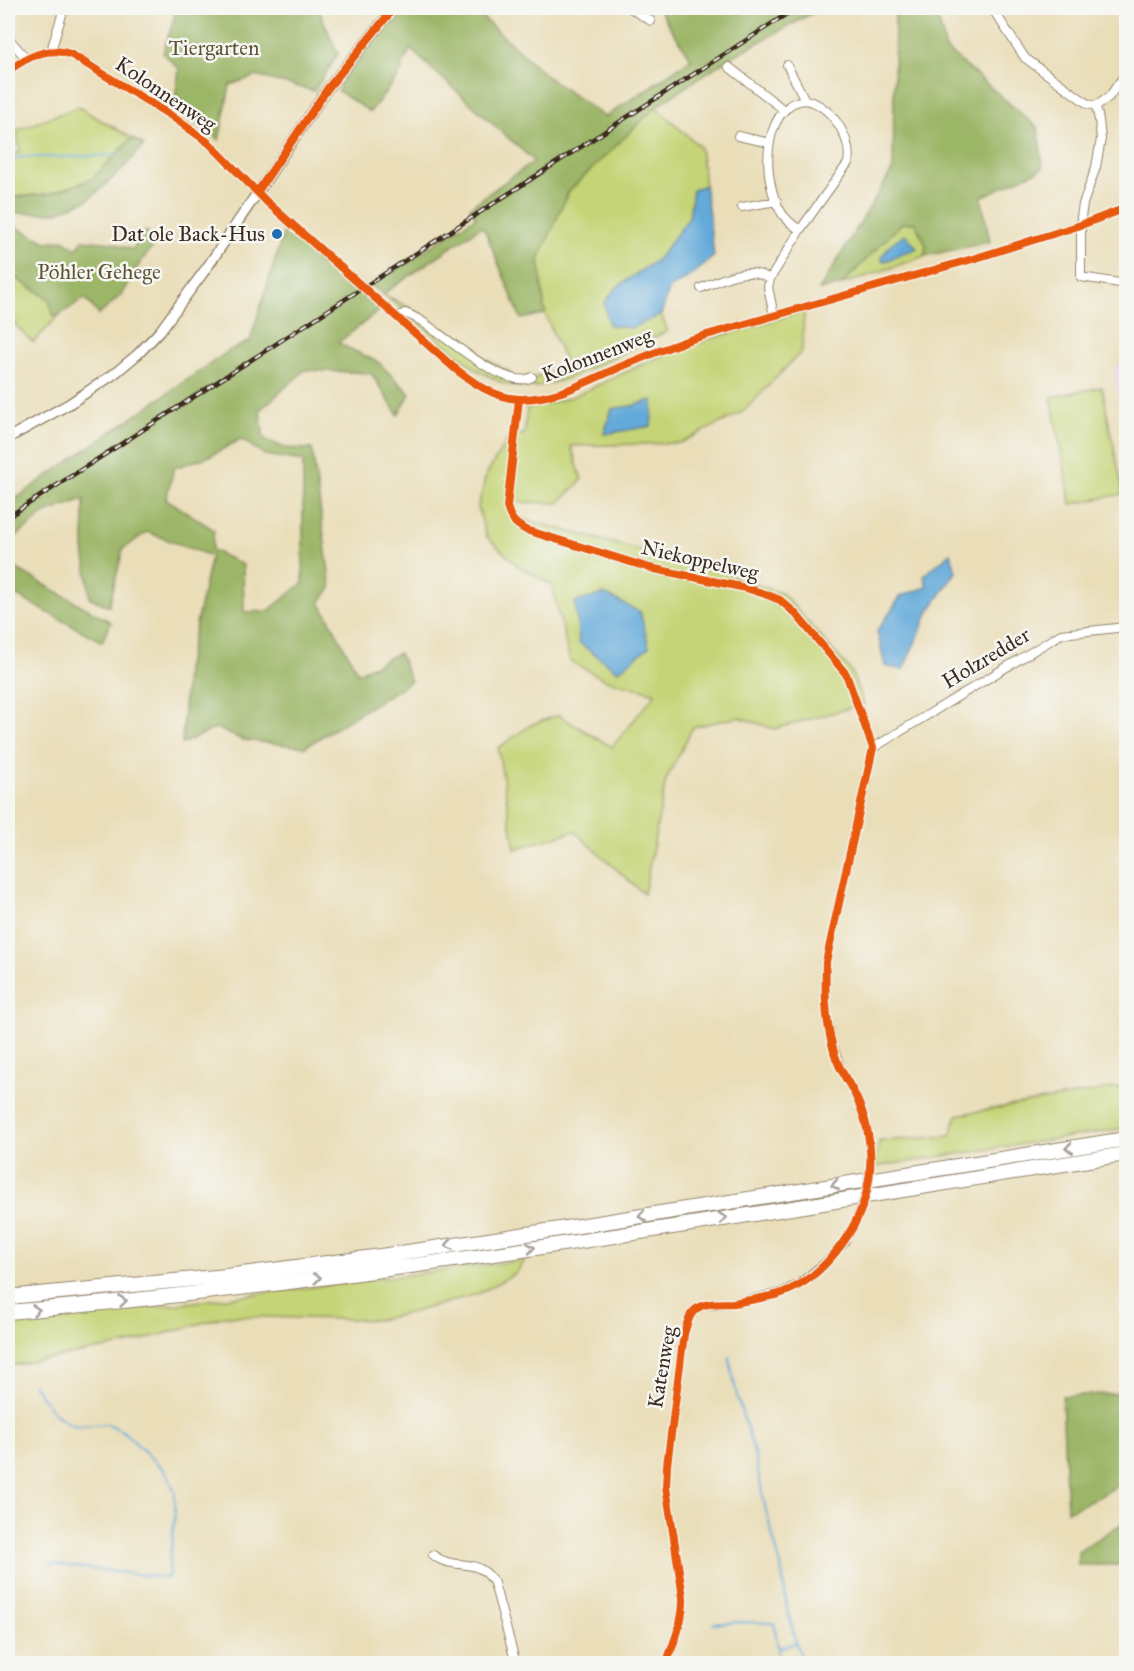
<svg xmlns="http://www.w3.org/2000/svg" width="1134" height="1671" font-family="'IM FELL Great Primer',serif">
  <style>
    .built { fill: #e5d3f1 }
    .green { fill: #c5d476; stroke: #807f4a; stroke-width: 1.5; fill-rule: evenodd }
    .forest { fill: #9cb667; stroke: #6c7042; stroke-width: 1.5; fill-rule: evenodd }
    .water { fill: #63aada; stroke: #4f6a7c; stroke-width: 1.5 }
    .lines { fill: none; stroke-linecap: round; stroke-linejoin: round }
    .stream { stroke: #63aada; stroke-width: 2 }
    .minor-casing { stroke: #92846c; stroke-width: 10 }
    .tertiary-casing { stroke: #92846c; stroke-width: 12 }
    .motorway-casing { stroke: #92846c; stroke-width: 16 }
    .minor { stroke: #fff; stroke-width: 8 }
    .tertiary { stroke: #fff; stroke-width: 9 }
    .motorway { stroke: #fff; stroke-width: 14 }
    .rail-casing { stroke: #3b2a1e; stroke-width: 4.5 }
    .rail { stroke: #f6f6f2; stroke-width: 2; stroke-dasharray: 7; stroke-linecap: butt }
    .minor-bridge-casing { stroke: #92846c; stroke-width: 10; stroke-linecap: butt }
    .minor-bridge { stroke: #fff; stroke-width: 8 }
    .cycleway-casing { stroke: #f6f6f2; stroke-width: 11 }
    .cycleway { stroke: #e8590c; stroke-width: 8 }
    .oneway { stroke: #a79f9a }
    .poi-dot { fill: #1f6fb2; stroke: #f6f6f2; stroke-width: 2 }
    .labels { text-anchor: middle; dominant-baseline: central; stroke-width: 5; stroke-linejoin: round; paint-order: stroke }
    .park-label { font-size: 21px; fill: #5e5434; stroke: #f6f6f2 }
    .street-label { font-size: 21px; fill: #3b2a1e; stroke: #f6f6f2 }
    .poi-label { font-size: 21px; fill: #3b2a1e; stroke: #f6f6f2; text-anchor: end }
  </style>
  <rect width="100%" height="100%" fill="#f6f6f2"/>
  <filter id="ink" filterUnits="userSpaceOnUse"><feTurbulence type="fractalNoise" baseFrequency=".0167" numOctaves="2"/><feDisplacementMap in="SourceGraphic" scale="12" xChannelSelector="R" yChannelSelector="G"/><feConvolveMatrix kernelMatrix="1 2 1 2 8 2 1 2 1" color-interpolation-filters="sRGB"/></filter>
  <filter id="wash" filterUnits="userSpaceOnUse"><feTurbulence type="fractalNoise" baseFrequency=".008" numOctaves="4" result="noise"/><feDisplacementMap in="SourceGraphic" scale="24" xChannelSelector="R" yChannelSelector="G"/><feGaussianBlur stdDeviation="1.35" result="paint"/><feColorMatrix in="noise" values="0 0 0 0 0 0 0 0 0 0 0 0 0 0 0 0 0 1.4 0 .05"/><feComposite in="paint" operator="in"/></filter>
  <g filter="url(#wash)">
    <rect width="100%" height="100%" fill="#eadeb9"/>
    <path class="built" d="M1126,361V441L1114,367Z"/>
    <path class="green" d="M78,107L132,138L92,179L49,194L8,197V158L20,151L17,130Z
      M656,107L700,147L705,185L693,190L689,218L658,259L616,288L631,328L661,315L668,331L569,378L537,387H520L502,383L477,370L383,294L425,316L481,357L510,372L509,379L520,382H529L539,376L568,369L545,314L539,259L568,191Z
      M902,223H915L926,245L925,256L841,285Z
      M8,273L49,299L53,314L58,316L33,343L8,317Z
      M804,311L802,351L743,412L680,443L571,446L582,480L559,503L513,502L519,518L723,572L783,594L851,671L864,704L774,729L739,717L693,727L666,780L644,894L574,831L515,849L498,748L531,725L558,715L612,747L656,693L606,680L570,661L552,585L518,566L486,536L478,507L486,475L511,433L524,435L527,409L572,397L674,350ZM652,400L651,426L604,433L612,409L632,406ZM640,611L643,627L579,643Z
      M1102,387L1123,494L1071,504L1051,397Z
      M1126,1086V1128L874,1167L879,1141L950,1136L957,1115Z
      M525,1260L516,1273L480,1293L417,1311L379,1320L226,1316L129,1344L8,1366V1319L171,1305Z"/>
    <path class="forest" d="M177,8H318L338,54L314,91L256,76L230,85L219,140L174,107L179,69L163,53Z
      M401,8H472L550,79L605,117L691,59L658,8H727L741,14L747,8H822L726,60L656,107L569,191L539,259L545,314L521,319L486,233L482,226L383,294L371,285L476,217L470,207L534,161L410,49L399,75L370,112L338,91L341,81Z
      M895,8H935L946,49L1038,128L1043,168L981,197L990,242L925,256L926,245L915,223H902L841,285L819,290L893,169Z
      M132,138L144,145L123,169L89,199L56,213H12L8,218V198L49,194L92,179Z
      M8,223L46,242L64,240L76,249L83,240L113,243L133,250L137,240L146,231L158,240L140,263L121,295L99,315L85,298L58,316L53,315L49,299L8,273V253L14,234L8,233Z
      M285,228L380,310L338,343L378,362L410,394L398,415L371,373L305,370L260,410L264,439L285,448L312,449L331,588L320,602L358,673L399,653L411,681L305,747L243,740L216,728L182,744L186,670L211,556L147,532L123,549L109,606L90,598L84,548V499L47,512L8,543V500H14L40,481L229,351L250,341ZM241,439L265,455L303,461V583L268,611L244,612L243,565L212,550L214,530L166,499L174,468L210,456Z
      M8,564L111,622L102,642L8,591Z
      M1126,1393V1481L1091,1501L1067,1511L1062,1396Z
      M1126,1521V1565H1078V1551Z"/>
    <path class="water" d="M705,185L714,256L692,275L669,289L661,315L631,328L609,325L604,303L616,288L658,259L689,218L693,190Z
      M905,234L917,248C912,251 908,251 902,253C895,256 890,261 882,261V256L892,243Z
      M653,400L651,426L604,434L612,409L632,406Z
      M951,553L956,572L929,611L903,670L885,666L877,631L901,596L927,587L924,575Z
      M605,594L640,612L649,647L618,671L579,643L575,602Z"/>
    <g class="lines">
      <path class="stream" d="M8,161L21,157H65L119,155
        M729,1357L737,1396L754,1452L766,1511L781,1566L787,1608L796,1643L804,1664
        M33,1384L54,1413L68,1423L77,1426L108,1424L124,1432L168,1474L175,1493V1513L168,1578L50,1564
        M713,1624L741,1622L774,1623L778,1648L796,1643
        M778,1648L779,1664"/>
    </g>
  </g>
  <g filter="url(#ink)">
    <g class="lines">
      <g class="minor-casing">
        <path id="minor" d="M630,8L651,21
          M992,8L1025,58L1088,104L1096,106
          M1123,8L1126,13
          M8,38L26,58
          M51,51L64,8
          M729,67L784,110
          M8,71C27,57 49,45 72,55L170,115L209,143L267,202L453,367C472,382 494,398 519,399C555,400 588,381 620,367C643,357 666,348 689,340L976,258L1081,225L1126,208
          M1096,106L1099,120L1101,139L1096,167L1083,204L1081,217V277L1126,284
          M1096,106L1109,97L1126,73
          M738,136L770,143
          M742,207L777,201
          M800,230C794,226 788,221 783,215C764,188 761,129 788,107C792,102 799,101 805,100
          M701,288C723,279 746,265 770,279
          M774,316L768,287L770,279L800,230L848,163C853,138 830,104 805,100L787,65
          M398,317L405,313C410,315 414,317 418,319C442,333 506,392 532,377
          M519,399L507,507C510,519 515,524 526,530L650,568L746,588L765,594L780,600L795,613L846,674L873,748L826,962V1010L832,1043L842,1072L857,1098L867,1127L870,1148V1167
          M873,748L1061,634L1126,627
          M433,1555C455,1572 478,1555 494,1583L516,1664
          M666,1664C674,1642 684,1620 683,1597L669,1506L666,1487L667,1465L684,1334L689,1317L694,1310L705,1305L733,1303L780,1293L799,1284L825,1263L844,1243L857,1219"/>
      </g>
      <g class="tertiary-casing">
        <path id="tertiary" d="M8,438L69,404L114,374L138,354L160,331L208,266L328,88L394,8"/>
      </g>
      <g class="motorway-casing">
        <path id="motorway" d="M8,1297L226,1276L374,1257L560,1229L1126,1139
          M8,1312C383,1280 755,1213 1126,1154"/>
      </g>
      <use href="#minor" class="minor"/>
      <use href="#tertiary" class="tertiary"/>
      <use href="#motorway" class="motorway"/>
      <g class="rail-casing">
        <path id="rail" d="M8,517L796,8"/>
      </g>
      <use href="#rail" class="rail"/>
      <g class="minor-bridge-casing">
        <path id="minor-bridge" d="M857,1219L867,1191L870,1167"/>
      </g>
      <use href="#minor-bridge" class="minor-bridge"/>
      <g class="cycleway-casing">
        <path id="cycleway" d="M8,71C27,57 49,45 72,55L170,115L209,143L267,202L453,367C472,382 494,398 519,399C555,400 588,381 620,367C643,357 666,348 689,340L976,258L1081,225L1126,208
          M258,191L328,88L394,8
          M519,399L507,507C510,519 515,524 526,530L650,568L746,588L765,594L780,600L795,613L846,674L873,748L826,962C825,990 825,1017 832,1044C834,1053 838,1065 843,1073C847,1082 853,1089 856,1097C870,1125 874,1160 867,1190C858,1231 821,1281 779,1294C765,1298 749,1300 734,1303C722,1304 705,1301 695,1310C688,1315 687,1326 684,1334L667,1465L666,1487L669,1506L683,1597C684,1620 674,1642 666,1664"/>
      </g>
      <use href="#cycleway" class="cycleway"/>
    </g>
    <defs><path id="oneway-chevron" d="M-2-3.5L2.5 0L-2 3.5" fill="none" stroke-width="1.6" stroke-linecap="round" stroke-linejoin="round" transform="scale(1.5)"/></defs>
    <g class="oneway">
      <use href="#oneway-chevron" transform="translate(1069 1148) rotate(171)"/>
      <use href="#oneway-chevron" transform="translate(835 1185) rotate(171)"/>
      <use href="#oneway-chevron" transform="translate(642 1216) rotate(171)"/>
      <use href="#oneway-chevron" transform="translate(723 1218) rotate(-9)"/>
      <use href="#oneway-chevron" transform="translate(449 1245) rotate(171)"/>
      <use href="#oneway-chevron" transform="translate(531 1248) rotate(-9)"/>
      <use href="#oneway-chevron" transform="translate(317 1278) rotate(-7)"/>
      <use href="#oneway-chevron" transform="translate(123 1301) rotate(-6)"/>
      <use href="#oneway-chevron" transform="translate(36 1310) rotate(-5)"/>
    </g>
  </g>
  <circle class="poi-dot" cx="277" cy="234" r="6"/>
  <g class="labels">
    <g class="park-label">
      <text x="214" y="48">Tiergarten</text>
      <text x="99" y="272">Pöhler Gehege</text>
    </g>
    <g class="street-label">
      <text transform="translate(166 94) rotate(34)">Kolonnenweg</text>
      <text transform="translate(597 355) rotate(-21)">Kolonnenweg</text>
      <text transform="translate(700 560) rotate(13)">Niekoppelweg</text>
      <text transform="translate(986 658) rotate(-31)">Holzredder</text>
      <text transform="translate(662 1367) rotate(-80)">Katenweg</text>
    </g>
    <g class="poi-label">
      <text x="265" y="234">Dat ole Back-Hus</text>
    </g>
  </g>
  <rect width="1134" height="1671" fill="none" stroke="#f6f6f2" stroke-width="30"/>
</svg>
